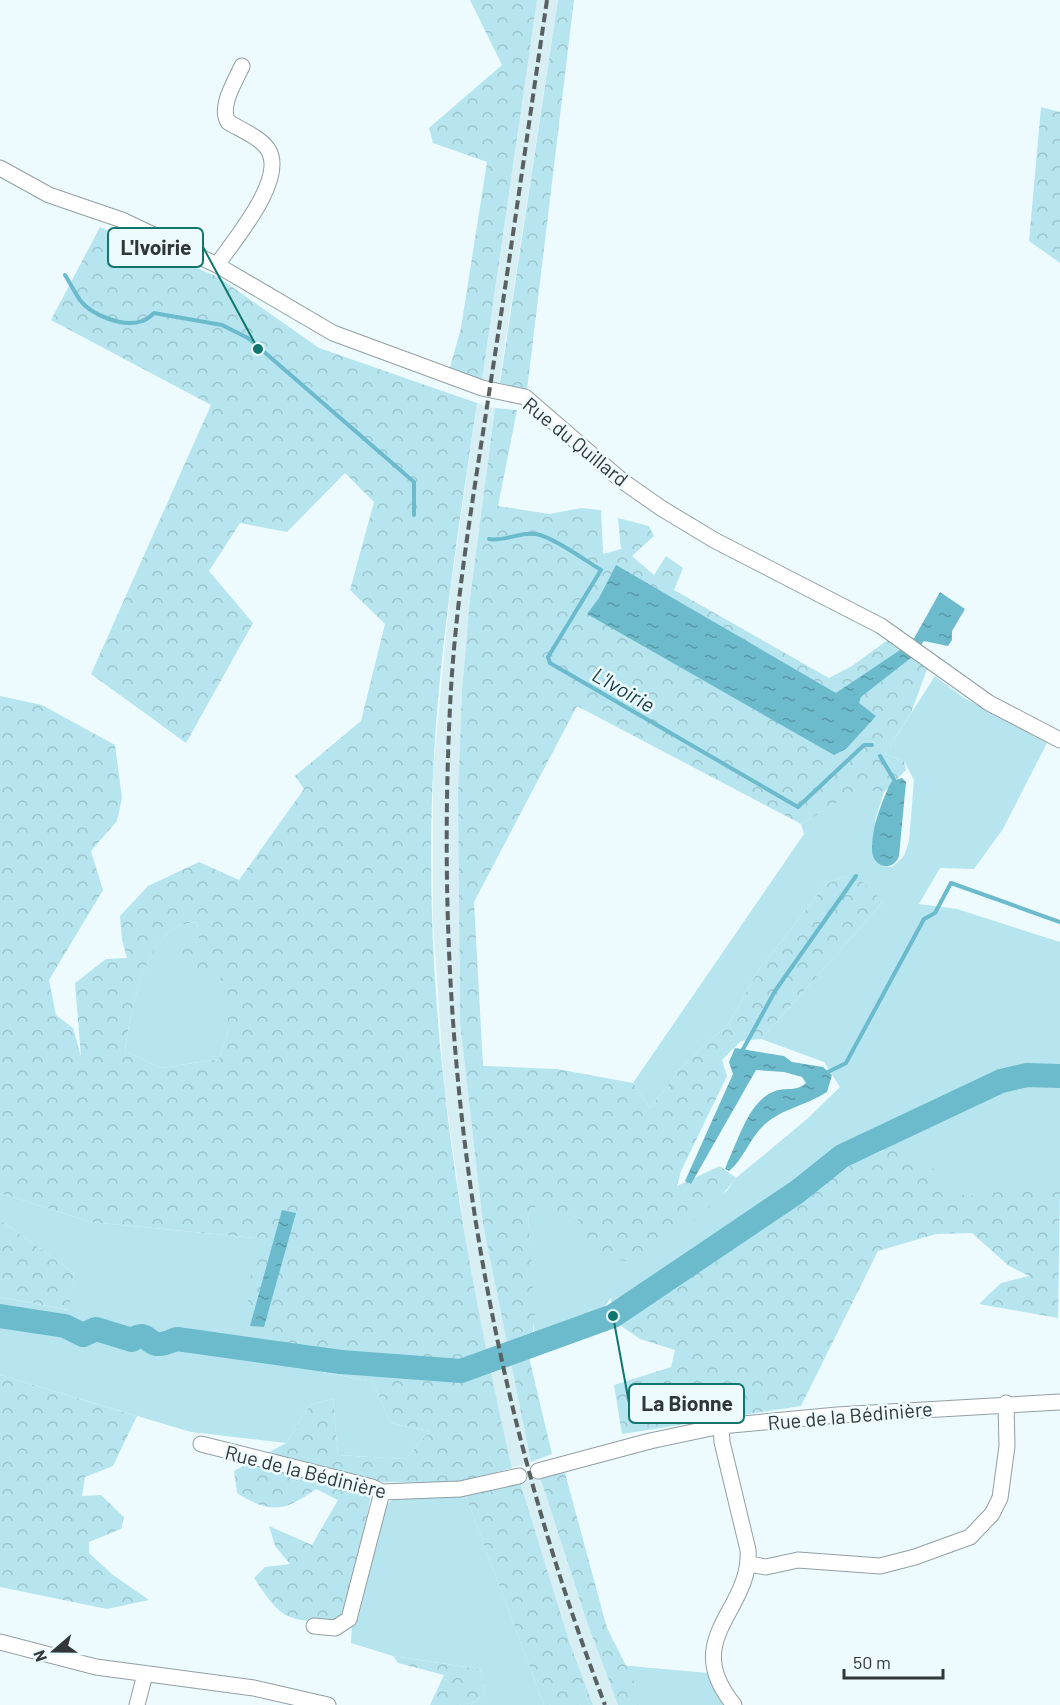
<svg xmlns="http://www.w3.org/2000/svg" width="1060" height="1705" font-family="Barlow,sans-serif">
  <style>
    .built { fill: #d7eef3 }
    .green { fill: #b6e5ef }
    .forest { fill: url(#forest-crowns); fill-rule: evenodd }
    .water { fill: url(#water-ripples) }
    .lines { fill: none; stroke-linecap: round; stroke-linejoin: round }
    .stream { stroke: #6cbbcc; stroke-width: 4 }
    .river { stroke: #6cbbcc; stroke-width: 24 }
    .street-casing { stroke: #919fa2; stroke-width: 17 }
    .street { stroke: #fff; stroke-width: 15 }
    .rail { stroke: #586062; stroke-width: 4; stroke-dasharray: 9 4.5; stroke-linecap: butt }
    .labels { text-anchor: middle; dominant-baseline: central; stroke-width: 5; stroke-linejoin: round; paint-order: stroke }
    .street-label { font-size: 20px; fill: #313738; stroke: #edfbfe }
    .water-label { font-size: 21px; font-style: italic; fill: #173d44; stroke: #edfbfe }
    .leader { fill: none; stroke: #0f766e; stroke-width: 2 }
    .callout-dot { fill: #0f766e; stroke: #edfbfe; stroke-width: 2 }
    .callout { fill: #edfbfe; stroke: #0f766e; stroke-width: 2 }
    .callout-label { font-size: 21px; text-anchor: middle; font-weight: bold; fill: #313738 }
  </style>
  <defs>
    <pattern id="forest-crowns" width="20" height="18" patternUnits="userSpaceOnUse" patternTransform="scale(1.5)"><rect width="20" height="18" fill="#b6e5ef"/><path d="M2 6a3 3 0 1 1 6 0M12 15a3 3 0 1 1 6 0" fill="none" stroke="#9dc5ce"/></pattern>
    <pattern id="water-ripples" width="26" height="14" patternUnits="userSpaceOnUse" patternTransform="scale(1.5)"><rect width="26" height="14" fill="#6cbbcc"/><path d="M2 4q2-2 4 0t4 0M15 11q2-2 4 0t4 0" fill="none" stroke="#5999a7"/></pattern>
  </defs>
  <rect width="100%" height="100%" fill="#edfbfe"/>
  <path class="built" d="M537,0H558L499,383L482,380Z
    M477,403L495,408L470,598L462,690L458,794L460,1023L483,1224L531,1462L512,1468L485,1352L467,1251L444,1085L433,919V773L450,593Z
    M540,1477L588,1625L618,1705H593L570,1644L520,1482Z"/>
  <path class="green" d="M935,676L964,698L1047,743L1003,829L974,869L940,868L919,904L957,909L1060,942V1199L897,1229L883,1150L857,1161L655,1295L611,1298L595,1319L535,1342L528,1215L536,1205L577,1217L596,1249L612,1258L727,1191L736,1178L807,1119L840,1087L824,1062L761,1039L883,902L846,876L826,884L758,971L729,1023L683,1066L650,1108L633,1083L804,834L801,824L860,788L884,792L875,820L883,866L892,867L904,856L909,841L914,780L904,761L885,754Z
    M197,922C199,946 212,968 233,982L229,1028L219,1059L161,1068L125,1051C130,1013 142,950 174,928C180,924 190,923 197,922Z
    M0,1193L91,1222L255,1238L323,1372L373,1382L390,1423L430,1431L405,1459L338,1455L333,1399L310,1405L286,1443L191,1432L0,1375V1297L68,1310L74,1273L0,1220Z
    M465,1494L544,1705H471L485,1693L480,1669L393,1656L351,1643L352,1625L384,1507L395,1497Z
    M619,1665L708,1673L723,1705H633Z"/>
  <path class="forest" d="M470,0H537L482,380L449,371L461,328L487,162L433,143L429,128L502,65Z
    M558,0H574L527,390L500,383Z
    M1041,107L1060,112V263L1029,241Z
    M100,227L218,277L319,348L477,403C459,525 439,649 433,773C422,1006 459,1241 512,1468L459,1483L374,1482L346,1614L335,1623C285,1620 282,1620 254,1578L265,1567L290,1564L275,1546L269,1526L312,1545L338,1500L316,1489C284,1512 270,1514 237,1493L234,1471L286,1443L310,1405L333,1399L338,1455L405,1459L430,1431L390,1423L373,1382L323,1372L246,1320L255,1238L91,1222L0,1193V696L42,705L115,745L122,798L117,821L91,851L103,890L49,980L56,1015L73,1028L81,1057L75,983L106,959L127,958L122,940L120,916L148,886L199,862L239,880L304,789L295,776L361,721L385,624L350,590L374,502L345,473L287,532L240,523L209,571L253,623L186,743L91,674L211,405L51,320ZM197,922L199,940L182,949L183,965L220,974L229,1028L219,1059L161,1068L125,1051C130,1013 142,951 174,928C180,924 190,923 197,922Z
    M495,408L517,410L498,506L549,514L581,508L601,510L603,554L621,549L618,518L649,526L654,536L632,556L654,575L666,556L683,568L674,590L829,678L852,666L889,639L927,669L911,713L885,754L904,761L906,770L884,792L860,789L801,824L577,706L474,902L483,1066L557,1069L633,1083L650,1108L683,1066L729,1023L758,971L826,884L846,876L864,883L883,902L761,1039L741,1041L722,1060L727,1076L681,1171L677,1186L720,1166L736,1178C721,1200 655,1259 629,1261C620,1262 602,1256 595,1249C587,1241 582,1226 577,1217L536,1206L528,1215L535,1315L529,1357L552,1454L531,1462L483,1224L460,1023L458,794L462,690L470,598Z
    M885,1150C920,1154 930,1159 948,1191L969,1196L1060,1184L1058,1318L979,1304L1001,1283L1029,1276L1009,1266L972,1233L936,1234L878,1251L801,1406L622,1434L614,1385L671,1367L675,1350L640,1339L614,1321L611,1298L655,1295L857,1161Z
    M0,1220L74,1273L69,1310L0,1297Z
    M0,1375L137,1416L113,1466L85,1477L82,1496L101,1495L124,1517L121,1529L89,1542V1553L113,1575L149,1600L107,1609L0,1587Z
    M565,1473L607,1628L646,1705H618L588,1625L540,1477Z
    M520,1482L570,1644L593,1705H544L465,1494Z
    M393,1656L480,1669L485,1693L471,1705H430L444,1675L398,1663Z"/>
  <path class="water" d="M616,565L836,693L912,642L940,592L965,609L952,631V640L948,646L924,641L912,657L861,697L859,703L876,716L846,749L834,755L587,614L599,598Z
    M902,778L906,782L899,856C893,873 872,867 872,850C872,826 880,807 889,786L892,781Z
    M735,1048L784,1056L792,1062L823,1067L832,1075L827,1092C807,1105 781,1109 764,1125C749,1139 744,1159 729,1171L725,1169L728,1161C739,1139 749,1100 775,1091C787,1087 796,1092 806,1083L802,1077L784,1072L756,1070L691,1184L685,1181L733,1074L729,1062Z
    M282,1210L296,1213L264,1327L250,1326Z"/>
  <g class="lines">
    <path class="stream" d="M65,275C70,283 75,293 80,300C91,315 124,328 142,321C146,320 151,316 154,313L222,325L248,338L414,482V515
      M489,539C506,542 522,530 540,535C558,540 584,560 601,570L548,657L550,663L798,807L864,745H872
      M880,756L896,783
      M741,1053L775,991L856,876
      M826,1073L846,1063L924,919L935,913L951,883L1060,922"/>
    <path class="river" d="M0,1316L65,1326L83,1335L96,1329L132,1340C146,1330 145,1341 157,1344C164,1345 171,1341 177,1339L341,1362L461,1371L613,1316L797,1192L842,1156L1001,1081L1027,1075L1060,1076"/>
    <g class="street-casing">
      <path id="street" d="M0,168L49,195L122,220L217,265L333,333L482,388L525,397L621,480L661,508L714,540L881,626L989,703L1060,740
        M217,265C234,240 285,181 269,151C262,138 241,130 228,122C219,106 235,82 242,66
        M721,1426L722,1442L748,1550C752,1611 679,1638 734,1705
        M201,1444L372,1487L382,1492L460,1489L519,1476
        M538,1471L650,1441L721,1426L837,1415L1060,1402
        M749,1564L766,1567L798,1560L880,1566L915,1557L970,1537L992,1514L1000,1498L1007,1446L1006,1403
        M314,1626L335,1628L349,1619L382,1492
        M0,1642L96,1667L254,1688L328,1705
        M137,1705L145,1674"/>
    </g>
    <use href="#street" class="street"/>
    <path class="rail" d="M547,0C528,129 510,258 490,387C474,493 455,600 450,707C433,1055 481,1379 605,1705"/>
  </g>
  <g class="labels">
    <g class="street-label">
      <text transform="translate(576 441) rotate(39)">Rue du Quillard</text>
      <text transform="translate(850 1415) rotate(-5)">Rue de la Bédinière</text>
      <text transform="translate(306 1471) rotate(14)">Rue de la Bédinière</text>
    </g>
    <g class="water-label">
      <text transform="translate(624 689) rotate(30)">L'Ivoirie</text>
    </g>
  </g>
  <path class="leader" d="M258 349L203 247M613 1316L629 1403"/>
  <g class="callout-dot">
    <circle cx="258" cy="349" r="6"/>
    <circle cx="613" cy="1316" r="6"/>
  </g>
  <g class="callout">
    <rect x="108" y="228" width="95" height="39" rx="6"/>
    <rect x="629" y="1384" width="115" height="39" rx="6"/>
  </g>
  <g class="callout-label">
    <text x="156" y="255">L'Ivoirie</text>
    <text x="687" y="1411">La Bionne</text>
  </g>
  <g transform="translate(54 1651) rotate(250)" stroke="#edfbfe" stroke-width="4.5" paint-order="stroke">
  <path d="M0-4.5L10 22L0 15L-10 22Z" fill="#313738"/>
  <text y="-9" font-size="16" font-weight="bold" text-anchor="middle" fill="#313738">N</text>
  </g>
  <path d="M844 1669v9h99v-9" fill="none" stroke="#313738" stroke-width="3"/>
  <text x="853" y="1669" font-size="18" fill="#313738" stroke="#edfbfe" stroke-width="4.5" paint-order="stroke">50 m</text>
</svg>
